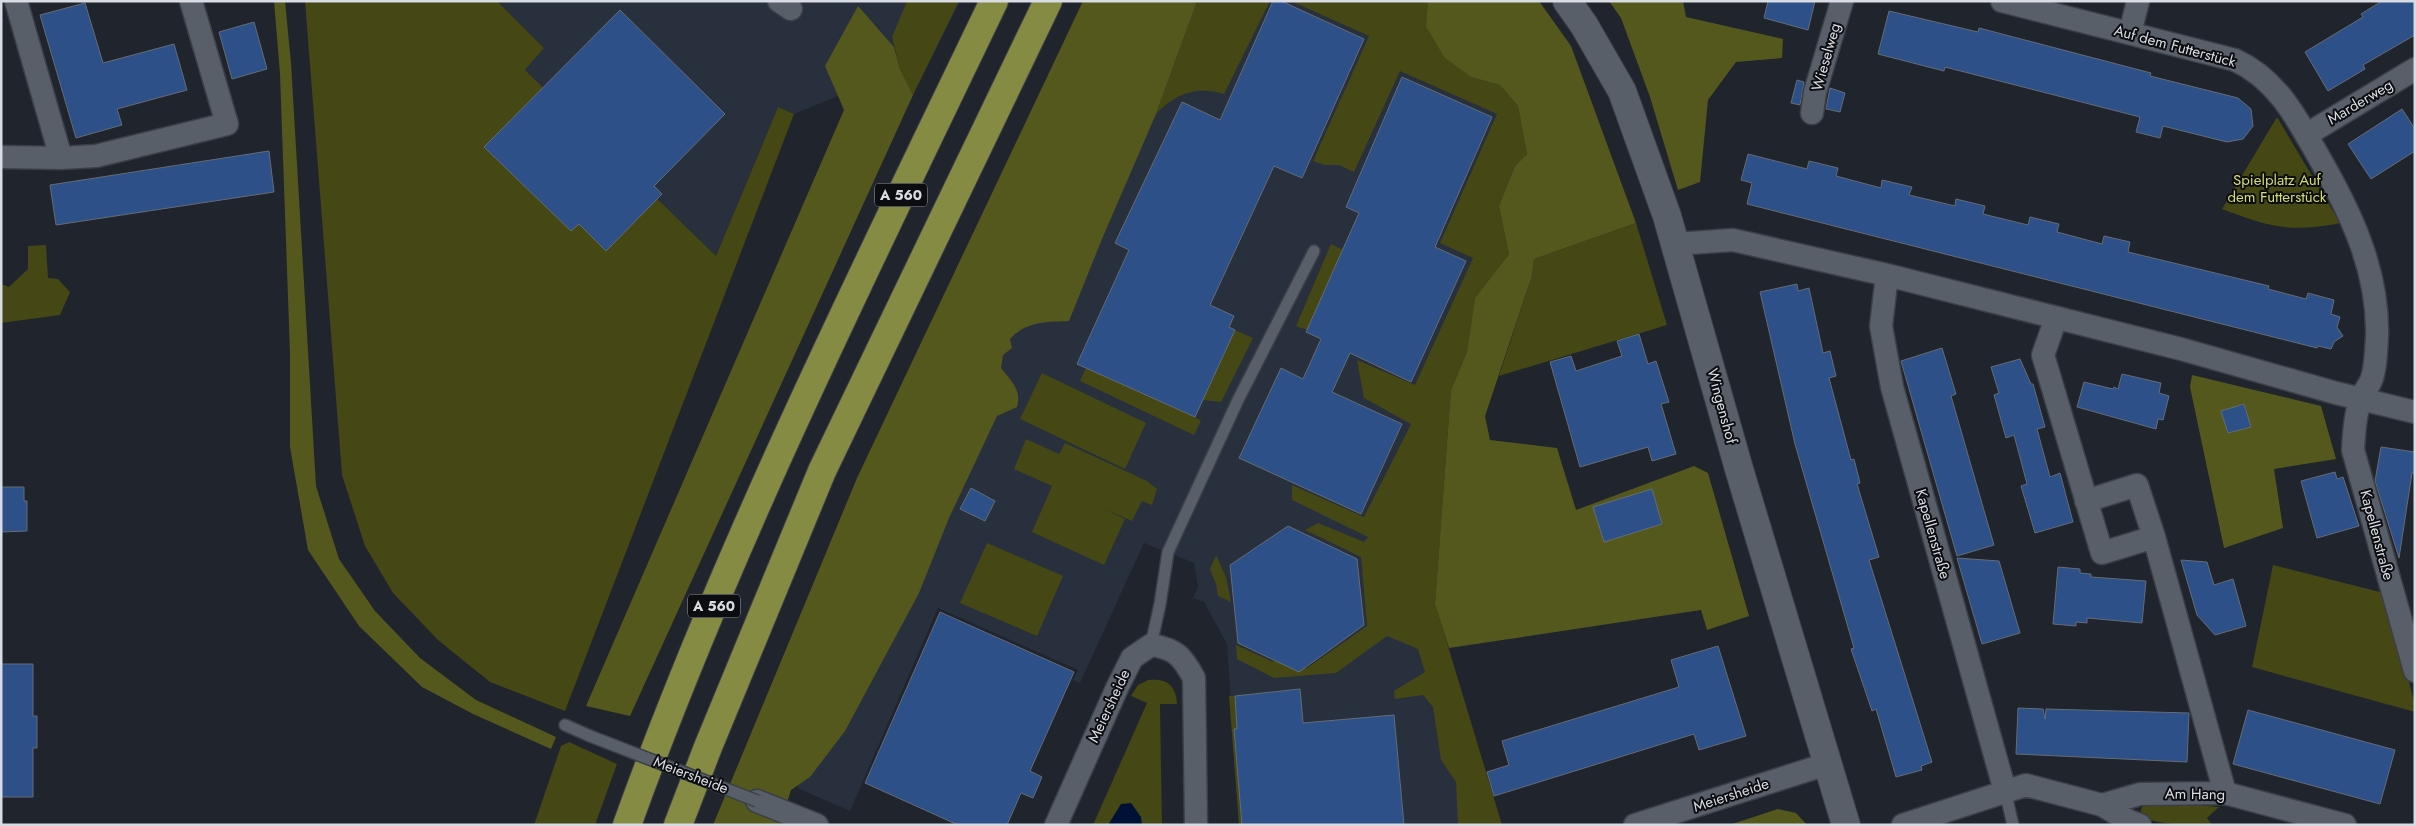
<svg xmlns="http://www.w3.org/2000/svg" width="2416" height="826" font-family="Jost,sans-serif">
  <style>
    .built { fill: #27303c }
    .green { fill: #454715 }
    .forest { fill: #55581d }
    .water { fill: #001137 }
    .building { fill: #2c5087; stroke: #656c76 }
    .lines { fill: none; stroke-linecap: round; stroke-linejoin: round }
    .lane-casing { stroke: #3b3f46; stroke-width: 14 }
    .street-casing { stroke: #3b3f46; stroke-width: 25 }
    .secondary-casing { stroke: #3b3f46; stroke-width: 30 }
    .highway-casing { stroke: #3b3f46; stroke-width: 30 }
    .lane { stroke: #595f69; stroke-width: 11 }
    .street { stroke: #595f69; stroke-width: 22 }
    .secondary { stroke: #595f69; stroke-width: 28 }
    .highway { stroke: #868b44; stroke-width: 28 }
    .lane-bridge-casing { stroke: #3b3f46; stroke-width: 14; stroke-linecap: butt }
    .lane-bridge { stroke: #595f69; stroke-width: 11 }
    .labels { text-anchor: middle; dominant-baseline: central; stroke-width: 4; stroke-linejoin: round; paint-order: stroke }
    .shield { fill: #0b0d11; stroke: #9b9ea3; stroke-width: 1 }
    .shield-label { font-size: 14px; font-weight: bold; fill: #d9dce2 }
    .street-label { font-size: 15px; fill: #d9dce2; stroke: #0b0d11 }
    .park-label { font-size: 15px; fill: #d5dc71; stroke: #0b0d11 }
  </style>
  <rect width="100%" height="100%" fill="#1f242d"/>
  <path class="built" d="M497,1H960L913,95L894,47L858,7L826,66L838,96L794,114L778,107L716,256L525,70L544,48Z
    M1153,1H1499L1547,68L1479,333L1435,604L1502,825H1239L1227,644L1204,602L1193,598L1198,587L1194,563L1144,543L1080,683L1073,680L1078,670L938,608L850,811L797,788L1067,166Z"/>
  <path class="green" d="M305,1H497L544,48L525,70L716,256L778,107L794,114L565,711L490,682L438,640L393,593L365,546L342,475Z
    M907,1H959L913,95L900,69L892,37Z
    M1197,1H1270L1224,94C1197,86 1176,93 1156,114Z
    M1291,1H1428L1426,26L1471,77L1500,85L1518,106L1527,154L1515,166L1499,206L1509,254L1475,298L1467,352L1451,390L1435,603L1502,825H1458L1456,782L1441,760L1433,707L1423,695L1395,699L1394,691L1425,672L1418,649L1387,636L1336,673L1274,678L1237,659L1236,645L1273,662L1277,656L1307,668L1367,626L1361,557L1305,530L1318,523L1364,542L1368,537L1292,500V485L1364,517L1411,424L1364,398L1357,360L1415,385L1473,258L1440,243L1497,114L1400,71L1354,172L1339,165H1325L1313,161L1369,36Z
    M2277,117L2340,223C2289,233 2270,227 2222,209Z
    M1636,223L1667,325L1499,376L1532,276L1534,259Z
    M1331,244L1343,250L1307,330L1296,326Z
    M46,245L48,278L58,279L70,292L60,315L1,323V284L9,287L28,269V246Z
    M1235,330L1253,338L1221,402L1203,400Z
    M1086,368L1195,417L1201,421L1194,435L1080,381Z
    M1042,373L1146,423L1125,469L1020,419Z
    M1026,439L1059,454L1065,443L1147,481L1157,489L1152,505L1142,501L1132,521L1102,508L1125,519L1104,565L1032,532L1052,486L1014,469Z
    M987,543L1063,576L1037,636L960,603Z
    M1216,555L1226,577L1231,602L1218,596L1216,584L1210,569Z
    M2273,565L2384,593L2415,704V712L2252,667Z
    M1148,680C1166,678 1176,684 1177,704H1160L1162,825H1093L1147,703L1131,696L1138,685Z
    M1229,696H1235L1237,729H1234L1242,825H1239Z
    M569,742L617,764L595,825H534L561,746Z
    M2151,801L2219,807L2207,818L2212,825C2192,825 2152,826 2140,814L2142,807Z"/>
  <path class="forest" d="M274,1H285L291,63L316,486L339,559L375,611L420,658L476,700L556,737L551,749L473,714L422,687L359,626L308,550L290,447V353L280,74Z
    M1083,1H1197L1156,114L1102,239L1069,321C1047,322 1026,321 1010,339L1012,348L1003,355L1001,368C1011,381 1022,390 1017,407L997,416L949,518L919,593L845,731L810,777L791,790L780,825H713L857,478Z
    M1428,1H1539L1571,46L1636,223L1534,259L1532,276L1485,416L1490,440L1557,448L1576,510L1694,466L1708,473L1749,616L1707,630L1701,610L1449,648L1435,604L1451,390L1467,352L1475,298L1509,254L1499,206L1515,166L1527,154L1518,106L1500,85L1471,77L1444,57L1426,26Z
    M1609,1H1683L1686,17L1783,39L1782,58L1736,62L1708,100L1700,182L1678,190L1650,97L1621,18Z
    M858,6L894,47L900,69L913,95L630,716L586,706L844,110L825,66Z
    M2192,375L2321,406L2336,459L2274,469L2283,528L2224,548L2190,387Z
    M1778,809L1796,813L1807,825H1729Z"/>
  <path class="water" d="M1131,803L1141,817L1142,825H1108L1121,804Z"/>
  <path class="building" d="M1273,1H1281L1364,39L1302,178L1274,166L1210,305L1234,316L1229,327L1235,330L1195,417L1077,364L1129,250L1115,243L1182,102L1220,120Z
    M1768,1H1815L1808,30L1764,18Z
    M2382,1H2415V35L2363,65L2365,69L2328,91L2305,52L2363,17L2361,14Z
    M85,3L103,63L174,44L187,90L117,109L122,125L76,138L40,15Z
    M620,10L725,114L654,186L662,194L606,251L579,224L571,231L484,147Z
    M1889,11L1978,32L1979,28L2151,73L2150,76L2238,98L2251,109L2253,126L2243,139L2227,142L2163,126L2160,138L2136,132L2140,117L1945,67L1944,71L1878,54Z
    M254,22L267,69L232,79L219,32Z
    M1402,77L1492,117L1435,247L1466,261L1411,382L1350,353L1332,392L1402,424L1361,514L1239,458L1281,368L1303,379L1321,339L1306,332L1359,213L1346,207Z
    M1797,80L1804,82L1800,105L1791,103Z
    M1830,88L1845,93L1840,112L1826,109Z
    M2402,109L2415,129V151L2371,179L2348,144Z
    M269,151L274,192L56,225L50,185Z
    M1748,154L1807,169L1809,161L1838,168L1836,176L1881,188L1882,180L1912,187L1909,195L1955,206L1956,199L1985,206L1983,214L2028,225L2030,217L2059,224L2057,232L2102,244L2104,236L2130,242L2128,252L2269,286L2268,289L2306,299L2308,293L2334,300L2331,314L2340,317L2337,327L2343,336L2334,342L2331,349L2318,346L2317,348L1747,204L1752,183L1741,180Z
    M1797,284L1798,291L1809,288L1823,353L1830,351L1836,376L1829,378L1851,460L1854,459L1860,483L1857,484L1879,557L1869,560L1932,762L1921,766L1922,770L1896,777L1876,709L1872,711L1851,649L1854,648L1795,444L1760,292Z
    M1639,334L1648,364L1656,361L1669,402L1661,404L1676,454L1652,461L1648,447L1580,467L1550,362L1571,356L1576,371L1622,356L1617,341Z
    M1942,348L1956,394L1951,396L1994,545L1957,556L1901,361Z
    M2020,359L2031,384H2033L2045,427L2037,429L2050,477L2060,473L2073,522L2035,533L2021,486L2027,484L2014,435L2006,438L1994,395L1999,393L1991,367Z
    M2122,374L2161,383L2159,393L2169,396L2163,420L2158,419L2156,429L2077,407L2084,382L2113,389L2114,387L2118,389Z
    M2244,404L2251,427L2228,433L2221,411Z
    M2381,447L2415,452V473H2412L2399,558L2375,481Z
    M2335,472L2337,479L2343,477L2359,526L2317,538L2301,481Z
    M1,487H24V501H27V531L1,532Z
    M971,488L995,501L985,521L960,509Z
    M1652,489L1662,524L1604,542L1593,507Z
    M1288,526L1357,559L1364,625L1299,672L1238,643L1230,565Z
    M1957,558L1999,561L2020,633L1982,644Z
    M2181,560L2207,562L2214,585L2233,579L2246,626L2215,635L2197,615Z
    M2058,567L2080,569V573L2091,574V577L2146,581L2142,623L2087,618V623L2076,622V626L2053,624Z
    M940,612L1074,672L1030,771L1042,777L1033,798L1021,793L1007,825H958L865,783Z
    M1718,646L1746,736L1699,750L1694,734L1494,796L1487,772L1509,765L1502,741L1679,687L1671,660Z
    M1,664H33V716H37V748H33V797H1Z
    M1300,689L1303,723L1394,715L1404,825H1242L1234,729H1237L1235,696Z
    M2018,708L2043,709L2045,719L2046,709L2189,713L2187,762L2016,754Z
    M2248,710L2395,750L2380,804L2233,764Z"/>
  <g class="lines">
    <g class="lane-casing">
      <path id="lane" d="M1151,645L1160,604L1168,552L1238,400L1314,251
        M565,725L590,736
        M2005,791L2013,825"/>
    </g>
    <g class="street-casing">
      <path id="street" d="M16,1L61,158
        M779,1L791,9
        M2002,1L2235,60C2276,79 2295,115 2316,152C2349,209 2379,269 2377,337C2376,349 2376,367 2372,378C2370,385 2364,391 2361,398C2355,415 2354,433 2353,450L2415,671
        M2130,33L2138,1
        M1812,113L1815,92L1842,1
        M2306,135L2415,69
        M1,157L61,158L96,156L227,124L191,1
        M1675,244L1733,240L1887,275L2181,349L2336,393L2415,412
        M1887,275L1881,326L1892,387L2005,791
        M2056,318L2043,355L2102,553L2154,537L2137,485L2086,501
        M2154,537L2225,793
        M757,801L817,825
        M2102,805L2140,794L2225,793L2345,825
        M1056,825L1117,688L1132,658L1151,645C1176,649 1182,656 1194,678L1196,825
        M1635,825L1827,764
        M1903,825L2026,785L2102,805L2129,821L2140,825"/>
    </g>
    <g class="secondary-casing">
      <path id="secondary" d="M1567,1L1584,25L1622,91L1667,216L1739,469L1846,825"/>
    </g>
    <g class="highway-casing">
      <path id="highway" d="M627,825C729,542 864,272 994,1
        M678,825L708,747L822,471L1048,1"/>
    </g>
    <use href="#lane" class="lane"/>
    <use href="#street" class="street"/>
    <use href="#secondary" class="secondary"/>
    <use href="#highway" class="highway"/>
    <g class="lane-bridge-casing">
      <path id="lane-bridge" d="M590,736L757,801"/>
    </g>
    <use href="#lane-bridge" class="lane-bridge"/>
  </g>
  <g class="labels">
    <g class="shield">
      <rect x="875" y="183.5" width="52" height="23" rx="4"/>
      <rect x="688" y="594.5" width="52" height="23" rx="4"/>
    </g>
    <g class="shield-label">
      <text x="901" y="195">A 560</text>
      <text x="714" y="606">A 560</text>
    </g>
    <g class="street-label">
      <text transform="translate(2175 46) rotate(15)">Auf dem Futterstück</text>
      <text transform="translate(1826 57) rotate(-74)">Wieselweg</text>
      <text transform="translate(2360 102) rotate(-31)">Marderweg</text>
      <text transform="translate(1722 406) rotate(75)">Wingenshof</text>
      <text transform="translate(1933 534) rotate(74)">Kapellenstraße</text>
      <text transform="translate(2377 535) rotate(75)">Kapellenstraße</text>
      <text transform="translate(1109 706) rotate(-65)">Meiersheide</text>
      <text transform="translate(691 775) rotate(21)">Meiersheide</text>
      <text transform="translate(2195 794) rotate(1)">Am Hang</text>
      <text transform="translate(1731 795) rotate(-18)">Meiersheide</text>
    </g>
    <g class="park-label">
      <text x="2277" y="180">Spielplatz Auf<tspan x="2277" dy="17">dem Futterstück</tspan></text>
    </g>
  </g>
  <rect width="2416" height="826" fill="none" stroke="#d9dce2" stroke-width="5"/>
</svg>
